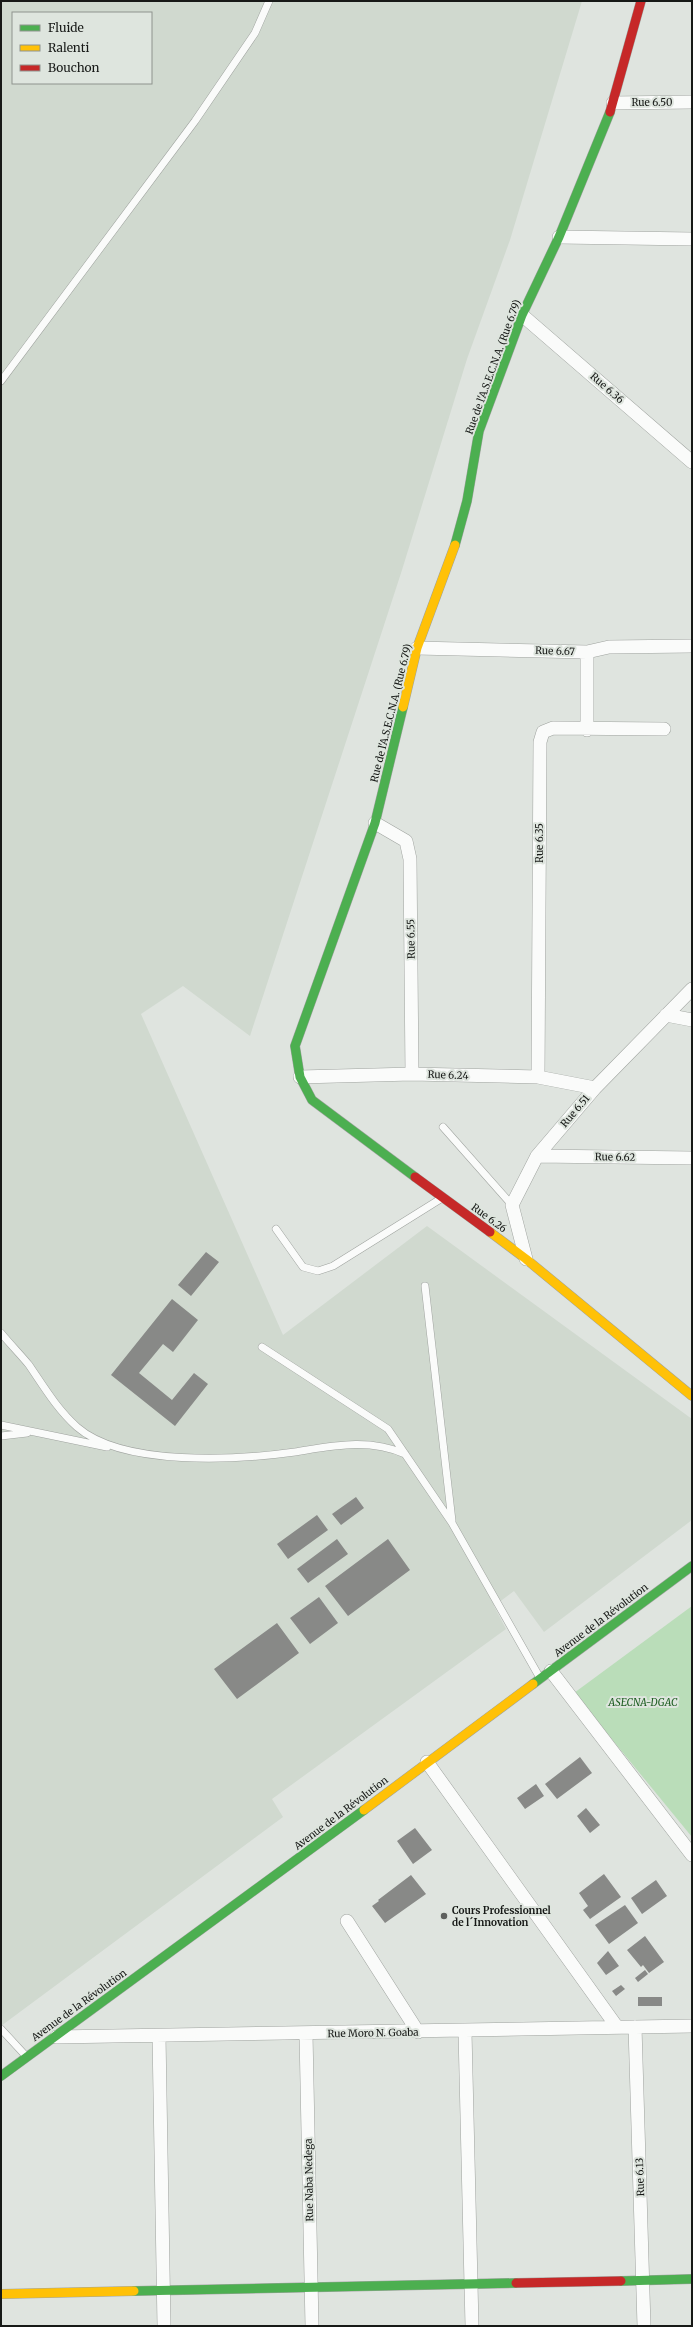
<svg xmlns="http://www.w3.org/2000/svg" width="693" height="2327" font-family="Merriweather,serif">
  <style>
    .built { fill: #d0d9cf; fill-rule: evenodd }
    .green { fill: #baddb9 }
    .building { fill: #888987 }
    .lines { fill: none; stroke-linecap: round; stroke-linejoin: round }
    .lane-casing { stroke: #9fa39f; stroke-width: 8 }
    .street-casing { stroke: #9fa39f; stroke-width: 14 }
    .fast-casing { stroke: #9fa39f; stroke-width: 10 }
    .slow-casing { stroke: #9fa39f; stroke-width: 10 }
    .jam-casing { stroke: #9fa39f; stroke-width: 10 }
    .lane { stroke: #fafbfa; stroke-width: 7 }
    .street { stroke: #fafbfa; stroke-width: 13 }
    .fast { stroke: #4caf50; stroke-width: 9 }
    .slow { stroke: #ffc107; stroke-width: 9 }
    .jam { stroke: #c62828; stroke-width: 9 }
    .poi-dot { fill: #5d605d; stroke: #dee5de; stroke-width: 1.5 }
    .labels { text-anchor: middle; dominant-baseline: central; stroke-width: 4; stroke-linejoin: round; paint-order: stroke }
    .street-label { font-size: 10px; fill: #171917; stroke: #dee5de }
    .park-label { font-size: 10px; font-style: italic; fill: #1c5d20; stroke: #dee5de }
    .poi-label { font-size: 10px; font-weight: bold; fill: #171917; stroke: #dee5de; text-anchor: start }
  </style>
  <rect width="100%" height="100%" fill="#dfe4df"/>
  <path class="built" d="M1,1H582L510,240L467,359L402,570L250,1036L183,986L141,1014L283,1335L427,1226L692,1419V1520L544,1632L514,1591L494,1606L506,1629L272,1799L283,1817L1,2026ZM13,13H151V83H13Z"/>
  <path class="green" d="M692,1606V1837L574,1693Z"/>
  <path class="building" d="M206,1252L219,1262L191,1296L178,1285Z
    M172,1299L198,1320L173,1352L163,1344L139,1373L172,1400L194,1373L208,1384L175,1426L111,1375Z
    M356,1497L364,1508L341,1525L332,1514Z
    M317,1515L328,1530L288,1559L277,1544Z
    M337,1539L348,1554L308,1583L297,1569Z
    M388,1539L410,1570L348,1616L325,1586Z
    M319,1597L338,1623L310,1644L290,1618Z
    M277,1623L299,1653L237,1699L214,1669Z
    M580,1757L592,1773L557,1799L545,1784Z
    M536,1784L544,1796L525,1809L517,1798Z
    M586,1808L600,1825L590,1833L577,1816Z
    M415,1828L432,1850L413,1864L397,1841Z
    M604,1874L621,1897L590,1919L583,1910L588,1906L579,1893Z
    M411,1875L426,1894L385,1923L372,1906L379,1901L378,1900Z
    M656,1880L667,1896L642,1914L631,1898Z
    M625,1905L638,1923L609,1944L595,1925Z
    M645,1936L664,1962L649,1973L643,1965L641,1967L627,1950Z
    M608,1951L619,1966L606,1975L597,1963Z
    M645,1970L648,1974L638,1982L635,1978Z
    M621,1985L625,1989L616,1996L612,1991Z
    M638,1997H662V2006H638Z"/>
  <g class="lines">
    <g class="lane-casing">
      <path id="lane" d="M1,381L195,121L255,33L269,1
        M443,1127L512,1205
        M276,1229L303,1267L318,1271L333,1266L442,1198
        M425,1286L452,1521
        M1,1333C10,1344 20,1354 29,1365C44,1387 57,1409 77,1427C123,1467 237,1460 295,1452C333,1446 368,1438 405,1454
        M262,1347L388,1429L452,1523L540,1678
        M1,1425L107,1447
        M1,1436L27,1433
        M1,2029L25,2055"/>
    </g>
    <g class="street-casing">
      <path id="street" d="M613,103L692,102
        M559,237L692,239
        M522,315L692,462
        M417,648L587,652L609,647L692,646
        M587,652V730
        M375,823L406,841L410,859L412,1074
        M666,1015L692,1020
        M300,1077L412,1074L538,1077L595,1088
        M538,1077L540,742L543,732L553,728L664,729
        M537,1156L692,1158
        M526,1259L512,1205L537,1156L595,1088L692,989
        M551,1671L692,1855
        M427,1762L617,2027
        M347,1921L418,2032
        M635,2027L644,2326
        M465,2032L472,2326
        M306,2034L312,2326
        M159,2036L164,2326
        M56,2037L692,2026"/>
    </g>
    <g class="fast-casing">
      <path id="fast" d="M455,545L467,501L479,431L522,315L559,237L610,112
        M403,707L375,823L295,1046L300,1077L312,1100L415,1177
        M533,1684L692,1566
        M1,2076L364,1810
        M621,2281L692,2279
        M134,2291L516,2283"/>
    </g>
    <g class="slow-casing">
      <path id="slow" d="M403,707L417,648L455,545
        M490,1232L526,1259L692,1396
        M364,1810L533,1684
        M1,2294L134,2291"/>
    </g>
    <g class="jam-casing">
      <path id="jam" d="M610,112L641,1
        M415,1177L490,1232
        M516,2283L621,2281"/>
    </g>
    <use href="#lane" class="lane"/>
    <use href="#street" class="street"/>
    <use href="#fast" class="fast"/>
    <use href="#slow" class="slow"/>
    <use href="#jam" class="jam"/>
  </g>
  <circle class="poi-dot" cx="444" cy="1916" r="4"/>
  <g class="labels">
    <g class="street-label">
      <text x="652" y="102">Rue 6.50</text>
      <text transform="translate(493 367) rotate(-70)">Rue de l'A.S.E.C.N.A. (Rue 6.79)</text>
      <text transform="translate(607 388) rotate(41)">Rue 6.36</text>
      <text transform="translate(555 651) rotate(2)">Rue 6.67</text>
      <text transform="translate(391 713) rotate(-76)">Rue de l'A.S.E.C.N.A. (Rue 6.79)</text>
      <text transform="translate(539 843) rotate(-90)">Rue 6.35</text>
      <text transform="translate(411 939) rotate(-91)">Rue 6.55</text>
      <text transform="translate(448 1075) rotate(2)">Rue 6.24</text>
      <text transform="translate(575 1111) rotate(-50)">Rue 6.51</text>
      <text transform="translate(615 1157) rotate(1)">Rue 6.62</text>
      <text transform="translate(489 1218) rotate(36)">Rue 6.26</text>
      <text transform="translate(601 1620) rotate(-37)">Avenue de la Révolution</text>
      <text transform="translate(341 1813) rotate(-37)">Avenue de la Révolution</text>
      <text transform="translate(79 2005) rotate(-36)">Avenue de la Révolution</text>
      <text transform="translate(373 2033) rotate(-1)">Rue Moro N. Goaba</text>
      <text transform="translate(640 2177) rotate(-92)">Rue 6.13</text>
      <text transform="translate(309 2180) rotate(-91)">Rue Naba Nedega</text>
    </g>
    <g class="park-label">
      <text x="643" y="1702">ASECNA-DGAC</text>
    </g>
    <g class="poi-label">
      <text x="452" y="1910">Cours Professionnel<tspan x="452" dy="12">de l´Innovation</tspan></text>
    </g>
  </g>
  <rect width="693" height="2327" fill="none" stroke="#171917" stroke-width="4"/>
  <rect x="12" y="12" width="140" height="72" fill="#dee5de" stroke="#8e938e"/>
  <rect x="20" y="25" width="20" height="6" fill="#4caf50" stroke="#8e938e"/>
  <text x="48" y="32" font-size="12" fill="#171917">Fluide</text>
  <rect x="20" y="45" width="20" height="6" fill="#ffc107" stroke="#8e938e"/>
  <text x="48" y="52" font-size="12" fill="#171917">Ralenti</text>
  <rect x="20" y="65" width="20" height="6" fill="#c62828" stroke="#8e938e"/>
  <text x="48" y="72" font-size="12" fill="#171917">Bouchon</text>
</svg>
